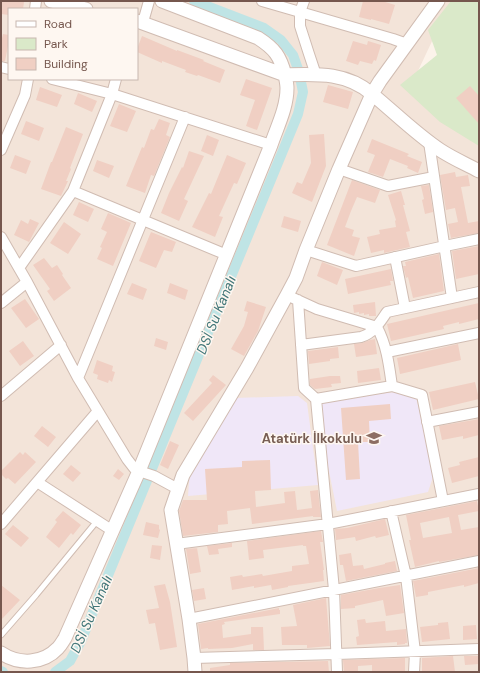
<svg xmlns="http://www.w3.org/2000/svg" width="480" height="673" font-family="'DM Sans',sans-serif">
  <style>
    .residential { fill: #f3e4d9; fill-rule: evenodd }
    .education { fill: #f0e7f8 }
    .green { fill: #dae9c9 }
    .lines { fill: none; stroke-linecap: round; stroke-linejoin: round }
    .canal { stroke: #bfe4e5; stroke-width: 10 }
    .building { fill: #f0cfc3; fill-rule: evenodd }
    .service-casing { stroke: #d0bcb2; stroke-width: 7 }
    .minor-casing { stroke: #d0bcb2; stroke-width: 12 }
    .tertiary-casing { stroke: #d0bcb2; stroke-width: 15 }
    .service { stroke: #fff; stroke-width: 5 }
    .minor { stroke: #fff; stroke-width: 10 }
    .tertiary { stroke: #fff; stroke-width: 13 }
    .labels { text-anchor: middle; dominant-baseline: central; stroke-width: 3; stroke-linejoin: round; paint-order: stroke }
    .education-label { font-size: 13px; font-weight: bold; fill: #785e54; stroke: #fef7f1; text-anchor: end }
    .water-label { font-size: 14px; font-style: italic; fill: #427779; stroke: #fef7f1 }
  </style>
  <rect width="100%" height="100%" fill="#fcf3ea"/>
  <path class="residential" d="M1,1H451L409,90L479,131V672H1ZM9,9H137V79H9Z"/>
  <path class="education" d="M403,391L416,397L434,474L428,492L337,511L315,402Z
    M298,396L307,403L318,485L188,496L190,470L235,398Z"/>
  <path class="green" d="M451,1H479V146L440,122L400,85L437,55L428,30Z"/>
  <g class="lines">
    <path class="canal" d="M1,671L3,672
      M55,672L70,661L81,641L298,114L303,92L299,72L293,55L281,40L264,28L194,1"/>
  </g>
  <path class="building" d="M1,1H20L24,2L23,9H9V15L1,14Z
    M363,1H382L395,5L389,24L371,19V20L359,17Z
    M3,34L9,35V41L5,61H1V42Z
    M142,36L177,51V50L204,60L203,61L225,70L220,83L198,75L197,76L185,72L186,70L162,61V63L137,52V49Z
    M353,41L367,45L368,41L381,45L376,61L374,60L372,64L360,61L358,65L346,61Z
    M246,79L272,88L257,130L246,126L255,100L240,95Z
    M328,85L353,92L348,109L323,102Z
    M470,86L479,96V124L456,98Z
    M40,87L62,95L57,107L36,100Z
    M78,93L97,101L92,112L74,104Z
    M119,104L136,111L127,132L110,126Z
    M159,119L170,123L166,135L170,137L154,176L151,175L145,193L126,186L142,147L144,148L151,129L154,130Z
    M26,121L44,128L39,141L21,134Z
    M66,127L83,134L70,168L71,169L66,181H68L61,196L41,189L51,162H52Z
    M324,134L326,166L312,202L292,193L297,182L302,184L311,163L309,135Z
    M207,135L219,140L213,156L201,151Z
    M372,139L409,154L407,156L422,162L418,173L407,168L408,166L390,159L383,177L368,172L375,155L367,152Z
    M189,151L204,156L184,199L188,201L179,221L161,213L169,193L182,167L183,168Z
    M15,155L31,161L26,174L10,168Z
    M227,155L246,163L237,184L234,183L219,216L223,217L215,237L192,227L209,193L211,194Z
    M97,160L114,166L109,178L93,171Z
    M455,172L456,177L468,175L470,186L461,187L468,223L479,221V233L451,238L448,224L458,222L455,208L446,210L440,175Z
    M352,180L380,190L375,203L357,197L351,211L345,227L354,230L352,236L360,238L354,256L327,245Z
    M429,185L433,212L425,214L422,200L424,199L421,186Z
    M401,191L405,205H403L410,231L406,232L410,247L384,253V250L371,253L367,237L380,234L379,230L396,227L395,221L396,220L388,195Z
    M79,202L94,209L88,222L73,215Z
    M108,213L131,223L113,266L97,259L102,248L100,247L107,232L101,229Z
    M284,216L301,221L298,232L281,227Z
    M30,219L39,223L29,242L14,235L21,220L28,224Z
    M64,222L81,234L68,254L50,243Z
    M151,232L176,242L172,252L164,250L156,268L139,261Z
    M479,246V274L456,279L452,251Z
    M439,254L444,291L413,298L408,277L406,278L403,266H406L405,262Z
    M44,258L52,268L57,265L63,274L62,275L71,288L54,301L47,291L50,289L33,265Z
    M322,262L343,270L337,285L317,276Z
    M391,269L393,281H390L391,285L348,294L345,279Z
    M132,283L147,289L143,300L127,294Z
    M170,283L188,290L185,300L167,293Z
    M25,299L39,319L26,328L11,308Z
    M247,301L266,307L258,331L244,356L231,349L244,326L248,312L244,311Z
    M375,302L376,316H369V314L364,315V313L359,314V312L354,313L353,305Z
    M479,303V319L459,324V322L443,326L444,329L391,341L387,324Z
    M156,338L168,342L166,350L154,346Z
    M375,339L377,354L356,357L354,344L362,343L370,340Z
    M23,341L34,356L20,366L9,351Z
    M458,344L461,360L400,374L397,358Z
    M338,347L339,358L330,359V361L309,364L308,351Z
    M97,360L113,366L112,371L115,372L112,382L109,380L108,383L97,379L98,375L93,373Z
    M379,368L381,380L358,383L357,371Z
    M213,375L226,385L193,421L184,413L212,383L209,380Z
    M330,376H340L341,383L331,384L332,387L315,389L310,385V379Z
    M475,382L479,399L433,410L429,392Z
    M390,404L391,419L369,421L370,442H358L360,479L346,480L341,408Z
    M479,419V435L463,439V436L442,440L439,426Z
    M42,426L56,437L48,447L34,436Z
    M170,441L179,445L168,469L160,465Z
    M20,452L23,455L25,452L36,462L15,484L8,478L6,479L1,474V471Z
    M479,457V476L452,483L448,468L460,465L459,462Z
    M270,460L271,490L255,491L256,507L285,503L284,492L295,491L297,510L312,508L310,491L318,490L321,517H313V516L252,524L250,508L227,511L228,524L218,525V532L183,536L179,511L183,500H207L205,469L242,467V461Z
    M71,465L81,473L73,482L63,474Z
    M118,469L124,474L119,480L113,476Z
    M477,501L479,511L458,515L461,530L479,527V555L439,562V561L415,567L409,540H411L406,515ZM449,517L452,533L423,538L420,523Z
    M63,511L81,525L73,535L71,533L59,548L46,537L57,522L55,520Z
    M385,519L389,535L376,538L375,536L356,541L355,537L336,540L335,529L347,528Z
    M146,522L159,525V529L160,530L158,538L143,535Z
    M13,525L29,538L21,547L5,534Z
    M321,531L323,542H320L324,570H323L324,581L288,586V587L272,590L271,585L254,588V586L232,590L230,577L242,575L243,577L262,574L263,576L292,571V566L309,564L306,546H303V545L263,550L264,558L249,560L247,541Z
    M232,543V547L218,549L219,554L209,555L207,546Z
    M152,545L162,546L160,560L150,558Z
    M197,548L201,572L190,574L186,549L198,548Z
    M351,553L353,566L363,565L364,569L385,564V563L395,561L397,571L346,581L343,565H340L339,555Z
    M479,568V583L464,587V585L428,592V595L416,597L413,581Z
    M165,584L170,602L177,647L160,650L155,623L149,624L146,610L159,608L154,586Z
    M1,585L20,600L1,620Z
    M400,585L404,613L386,616L383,600L355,606V608L341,609V595L379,588Z
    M204,588L206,599L194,601L192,590Z
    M326,598L330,646L307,648V645H282L281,627L297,626L293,605Z
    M279,608V610H280V614L224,622L225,624L222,625L223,638L251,634V627H263L264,650H253V644L232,648L208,649V648L201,649L198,624Z
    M365,619L366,623L385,621L386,631L406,629L407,643H405V644L397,645V642L357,645L356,637L359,636L357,620Z
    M448,622L450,639L422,642L420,627L438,625V623Z
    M476,625L477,639L463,640V626Z
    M453,656L455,672H422V658Z
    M464,656H479V664L465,665Z
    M405,658V672H372V665L358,666V672H344L343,660Z
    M328,661L329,672H210V668L230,665V663Z"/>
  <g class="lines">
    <g class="service-casing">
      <path id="service" d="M1,635L36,595L97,521"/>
    </g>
    <g class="minor-casing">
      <path id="minor" d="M262,1L393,39L407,44
        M304,1L300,12V26L309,54L316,75
        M35,9L36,1
        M143,22L149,1
        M1,67L9,69
        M52,79L112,94L271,145
        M429,142L452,298
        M1,150L25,95L28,79
        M339,169L388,186L434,177
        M73,191L227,255
        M1,237L27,282L78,378L127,459L134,468L139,471L154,476L178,489
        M306,250L356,266L445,246L479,239
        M395,257L405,308
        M19,268L73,191L112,94L116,79
        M293,298L317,309L377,327C387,346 389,365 392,386
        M298,300L304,388L316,399L334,590L337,672
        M1,303L27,282
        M301,345L361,337C374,333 380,322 387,312L479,292
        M387,352L479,333
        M78,378L185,117
        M1,396L61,345
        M316,399L392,386L422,395L443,501
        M427,422L479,412
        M37,482L113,531
        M391,511L406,576L415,652L414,672
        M1,524L98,411
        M176,544L328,524L479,494
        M189,619L479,561
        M194,658L337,654L479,649"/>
    </g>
    <g class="tertiary-casing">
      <path id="tertiary" d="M51,1L86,9
        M162,1L258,38C275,49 280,56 285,75C317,74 346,72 372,94L339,169L306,250L296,278L287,295L247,368L183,475L171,510L189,619L194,658L195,672
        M438,1L380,81L372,94C395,113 416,134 440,150C452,158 466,164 479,171
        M1,653C19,665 43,664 58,648C61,645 63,641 65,638L139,471L271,145C277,127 287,108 287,88C287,84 286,80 285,75L137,21"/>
    </g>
    <use href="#service" class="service"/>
    <use href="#minor" class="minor"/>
    <use href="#tertiary" class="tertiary"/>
  </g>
  <defs>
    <g id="school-bare" transform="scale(1.2)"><path d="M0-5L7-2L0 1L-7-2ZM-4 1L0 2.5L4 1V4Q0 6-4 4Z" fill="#8d6e63" stroke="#fef7f1" stroke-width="2.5" paint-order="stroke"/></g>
  </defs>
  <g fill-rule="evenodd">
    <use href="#school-bare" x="374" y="438"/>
  </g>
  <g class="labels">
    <g class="education-label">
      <text x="362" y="438">Atatürk İlkokulu</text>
    </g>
    <g class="water-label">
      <text transform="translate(216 315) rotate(-68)">DSİ Su Kanalı</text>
      <text transform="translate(91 614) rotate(-66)">DSİ Su Kanalı</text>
    </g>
  </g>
  <rect width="480" height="673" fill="none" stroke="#76574e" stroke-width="4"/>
  <rect x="8" y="8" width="130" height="72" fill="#fef7f1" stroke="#c8b7b0"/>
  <rect x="16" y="21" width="20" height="6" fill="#ffffff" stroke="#c8b7b0"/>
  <text x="44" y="28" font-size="12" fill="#76574e">Road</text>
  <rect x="16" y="38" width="20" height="12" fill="#dae9c9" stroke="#c8b7b0"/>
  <text x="44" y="48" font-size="12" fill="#76574e">Park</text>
  <rect x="16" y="58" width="20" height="12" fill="#f0cfc3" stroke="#c8b7b0"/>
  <text x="44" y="68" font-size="12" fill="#76574e">Building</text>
</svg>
